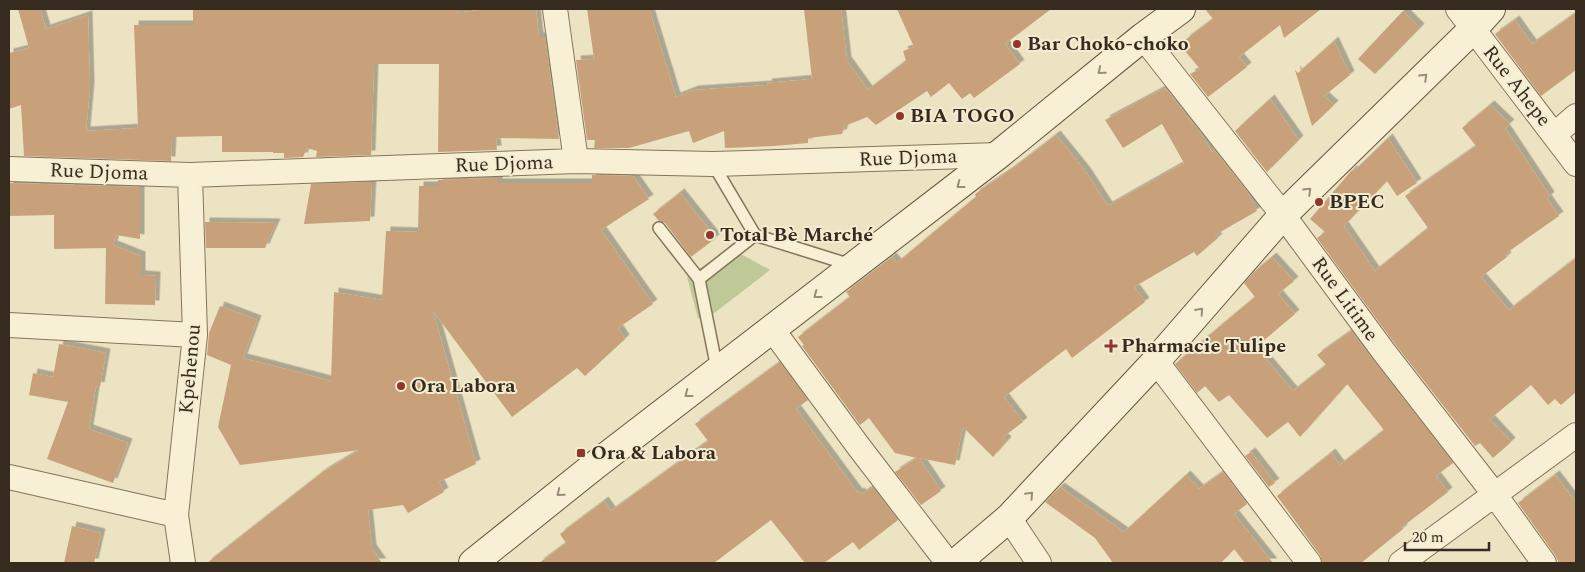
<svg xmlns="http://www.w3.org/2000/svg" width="1585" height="572" font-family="Spectral,serif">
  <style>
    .green { fill: #bfc997 }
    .building { fill: #c8a17a; filter: url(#shadow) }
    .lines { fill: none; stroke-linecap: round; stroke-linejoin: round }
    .lane-casing { stroke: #85745a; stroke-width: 14 }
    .street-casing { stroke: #85745a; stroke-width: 26 }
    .secondary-casing { stroke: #66553e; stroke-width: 30 }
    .lane { stroke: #f7f0d5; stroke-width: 11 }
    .street { stroke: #f7f0d5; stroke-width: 24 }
    .secondary { stroke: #f7f0d5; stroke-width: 28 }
    .oneway { stroke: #968e7a }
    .poi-dot { fill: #91352d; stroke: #f4ecd1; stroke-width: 2 }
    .labels { text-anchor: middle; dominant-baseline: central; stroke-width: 4; stroke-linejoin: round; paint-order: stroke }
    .poi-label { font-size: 20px; font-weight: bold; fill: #352b1e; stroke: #f4ecd1; text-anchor: start }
    .street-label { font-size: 20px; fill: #352b1e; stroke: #f4ecd1 }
  </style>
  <defs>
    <filter id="shadow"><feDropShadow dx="4.5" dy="-4.5" stdDeviation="0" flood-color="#0004"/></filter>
  </defs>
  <rect width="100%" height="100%" fill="#ece3c2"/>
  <path class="green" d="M730,248L770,270L704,321L698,318L687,277Z"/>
  <path class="building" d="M18,9H40L46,29L88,15L90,87L86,131L138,128L134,25H193V9H455V13L489,9H536L539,37H545L559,139L496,138L497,150L438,152L439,64H374L371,155L316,157L317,151L307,148L303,157L284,158V153H273V152H222V136L172,137L171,161L24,156L21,105L9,109V53L29,48Z
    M587,9H649L676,97L694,90L768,85L767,83L812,79L804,9H841L847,61L868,90L906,61L903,51L914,47L897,9H1051L1005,44L1020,64L974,98L970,93L962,99L949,83L931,97L927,91L876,125L867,117L845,126L842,134L808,138V143L774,146L725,148L724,131L693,143L689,131L629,148H594L595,140H587L576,60L594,59Z
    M1205,9H1321L1284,38L1280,25L1239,57L1247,67L1208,97L1190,74L1200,69L1185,51L1191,47L1185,40L1213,19Z
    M1403,11L1420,28L1375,74L1358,59Z
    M1576,13V70L1541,96L1495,34L1515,20L1532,44Z
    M1334,41L1350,75L1324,96L1334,105L1312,126L1295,70L1298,73Z
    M1165,88L1201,134L1212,152L1214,150L1247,191L1257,211L1215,235L1218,238L1197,256L1194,252L1134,287L1145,302L1072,358L1066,349L1004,397L1023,422L1003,437L1007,441L993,457L963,427L955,465L919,458L941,491L921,505L895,472L917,458L895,453L869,418L860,425L802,346L804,345L798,337L850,297L846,292L892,257L897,263L976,197L975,194L1009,171L1056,135L1086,172L1108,206L1184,163L1162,124L1123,148L1105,120Z
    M1270,99L1299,140L1267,172L1235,131Z
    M1490,105L1510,124L1505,128L1550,196L1547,199L1559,216L1505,254L1507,257L1481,277L1509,310L1576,258V392L1561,405L1555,399L1548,405L1531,385L1490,419L1511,442L1493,458L1480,443L1475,446L1395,344L1317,238L1325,232L1310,219L1352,170L1354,171L1388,138L1417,183L1397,196L1387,181L1344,226L1375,271L1428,228L1405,196L1476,146L1462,128Z
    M592,175L633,176L649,199L601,230L653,304L618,328L625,339L585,376L577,368L512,417L433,311L476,464L439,482L444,492L408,513L403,505L368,510L372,549L382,563H207L323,472L360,450L240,465L218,427L231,365L207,355L209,333L220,306L257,320L243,358L331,381L334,292L382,300L386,231L418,232L419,186H438V180L498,178V183H592Z
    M372,182L370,221L304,224L311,184Z
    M9,183L140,187V239L116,235L113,245L141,256V275L156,276L155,305L105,304L106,248L54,249V215L9,216Z
    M680,193L716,238L691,257L665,223L659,221L653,214Z
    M205,222L276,223L265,248H206Z
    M1272,257L1294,281L1278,294L1295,314L1256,347L1293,391L1326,365L1317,355L1351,331L1453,463L1436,476L1448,492L1402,527L1403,529L1361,563H1322L1320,555L1277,496L1331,453L1340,465L1384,430L1347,384L1300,437L1288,422L1267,438L1229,395L1219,402L1205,386L1197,393L1175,364L1255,297L1244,283L1255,271Z
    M59,344L106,353L100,387L96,386L89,429L128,443L113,483L47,459L68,402L29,395L33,373L53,377Z
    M780,362L808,400L796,409L858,493L860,492L862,494L873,487L898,520L859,550L853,542L824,563H805L771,520L714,563H539L566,543L560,534L604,501L611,511L708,441L695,424Z
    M1251,452L1275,483L1269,487L1245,456Z
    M1223,472L1247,504L1234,514L1273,563H1245L1234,549L1221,563H1113L1095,538L1045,502L1060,487L1124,532L1186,475L1199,489Z
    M1555,475L1576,502V563H1559L1555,555L1518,503Z
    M72,526L101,533L94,563H64Z"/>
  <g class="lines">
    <g class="lane-casing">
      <path id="lane" d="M713,164L755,235
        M659,228L699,279
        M717,369L699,279L755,235L851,265"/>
    </g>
    <g class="street-casing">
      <path id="street" d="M555,9L576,161
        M1458,9L1576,164
        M1143,37L1283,215L1384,352L1495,495L1544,563
        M1555,134L1576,116
        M9,169L190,175L576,161L713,164L998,155
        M9,325L195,335
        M772,329L859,447L948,563
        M1156,361L1309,563
        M9,477L176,515
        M1009,518L1039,563
        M183,563L176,515L195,335L190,175
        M1401,563L1576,435"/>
    </g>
    <g class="secondary-casing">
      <path id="secondary" d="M473,563L594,466L998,155L1143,37L1181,9
        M956,563L1009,518L1156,361L1283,215L1473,29L1491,9"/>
    </g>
    <use href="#lane" class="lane"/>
    <use href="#street" class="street"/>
    <use href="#secondary" class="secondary"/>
  </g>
  <defs><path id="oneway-chevron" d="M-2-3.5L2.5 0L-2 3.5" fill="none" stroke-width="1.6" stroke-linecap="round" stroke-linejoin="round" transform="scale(1.25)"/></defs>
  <g class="oneway">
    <use href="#oneway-chevron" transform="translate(1101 71) rotate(141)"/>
    <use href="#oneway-chevron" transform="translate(1424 77) rotate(-44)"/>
    <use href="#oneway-chevron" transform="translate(960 185) rotate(143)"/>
    <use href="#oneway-chevron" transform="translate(1308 191) rotate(-44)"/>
    <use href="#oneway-chevron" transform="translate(817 295) rotate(143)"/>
    <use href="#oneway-chevron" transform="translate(1200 311) rotate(-49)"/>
    <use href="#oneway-chevron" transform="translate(688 394) rotate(142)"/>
    <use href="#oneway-chevron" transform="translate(560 493) rotate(141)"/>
    <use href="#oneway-chevron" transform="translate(1030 495) rotate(-47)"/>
  </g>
  <g class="poi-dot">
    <circle cx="1017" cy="44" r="5"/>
    <circle cx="900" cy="116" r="5"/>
    <circle cx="1319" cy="202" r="5"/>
    <circle cx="710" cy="235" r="5"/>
    <path d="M1108.5 338.5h5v5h5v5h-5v5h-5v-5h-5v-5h5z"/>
    <circle cx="401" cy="386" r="5"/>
    <rect x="576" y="448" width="10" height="10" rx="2.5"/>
  </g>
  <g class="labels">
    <g class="poi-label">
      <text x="1027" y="44">Bar Choko-choko</text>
      <text x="910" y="116">BIA TOGO</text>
      <text x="1329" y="202">BPEC</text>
      <text x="720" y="235">Total Bè Marché</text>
      <text x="1121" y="346">Pharmacie Tulipe</text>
      <text x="411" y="386">Ora Labora</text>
      <text x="591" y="453">Ora &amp; Labora</text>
    </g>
    <g class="street-label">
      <text transform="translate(1517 86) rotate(52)">Rue Ahepe</text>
      <text transform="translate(908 158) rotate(-2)">Rue Djoma</text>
      <text transform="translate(504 164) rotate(-2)">Rue Djoma</text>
      <text transform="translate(99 172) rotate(2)">Rue Djoma</text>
      <text transform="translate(1345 299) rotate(54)">Rue Litime</text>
      <text transform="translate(190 369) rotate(-85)">Kpehenou</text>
    </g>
  </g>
  <rect width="1585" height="572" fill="none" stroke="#352b1e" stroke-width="20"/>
  <path d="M1405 542v8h84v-8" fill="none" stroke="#352b1e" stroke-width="2.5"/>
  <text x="1412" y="542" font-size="15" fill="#352b1e" stroke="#f4ecd1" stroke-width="4" paint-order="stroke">20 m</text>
</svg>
